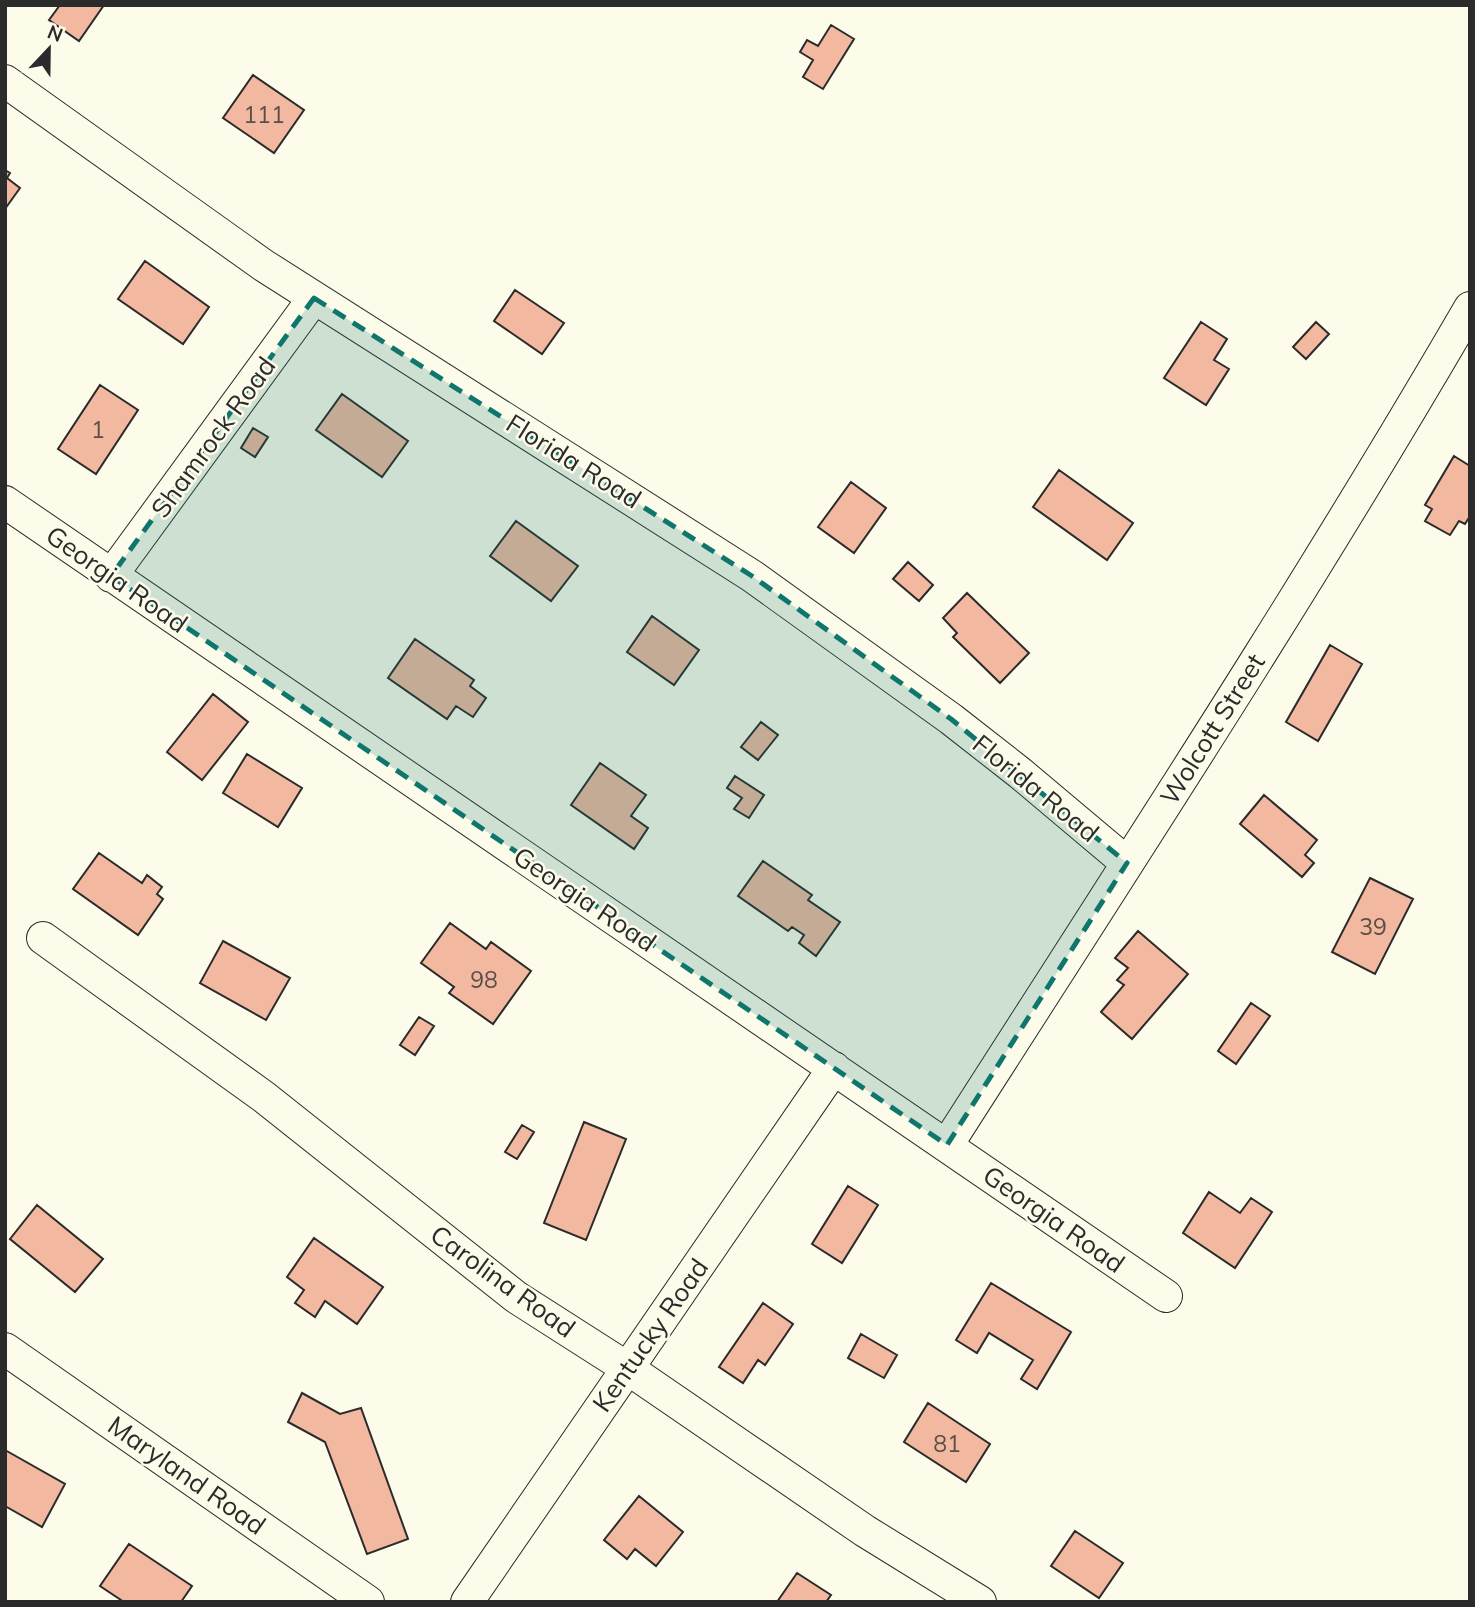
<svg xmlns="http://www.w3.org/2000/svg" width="1475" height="1607" font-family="Mulish,sans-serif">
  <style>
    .building { fill: #f2b8a0; stroke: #2b2b2b; stroke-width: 2 }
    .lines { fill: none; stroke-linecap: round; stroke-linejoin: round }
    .street-casing { stroke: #2b2b2b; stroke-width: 34 }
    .street { stroke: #fdfbea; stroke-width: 32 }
    .marked { fill: #0f766e; fill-opacity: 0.2; stroke: #0f766e; stroke-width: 5; stroke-dasharray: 14 9; stroke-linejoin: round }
    .labels { text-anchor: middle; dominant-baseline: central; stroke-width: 5; stroke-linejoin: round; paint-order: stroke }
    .number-label { font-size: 23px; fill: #5d4e48 }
    .street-label { font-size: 26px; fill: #2b2b2b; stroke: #fdfbea }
  </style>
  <rect width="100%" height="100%" fill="#fdfbea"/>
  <path class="building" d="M60,5H104L79,41L49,20Z
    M831,25L854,39L823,89L803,77L813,60L800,52L807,40L818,46Z
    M253,75L304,110L274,153L223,118Z
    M5,170L10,173L7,178L20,188L5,209Z
    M145,261L209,307L183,344L118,299Z
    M515,290L564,323L542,354L494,321Z
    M1201,322L1227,339L1214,360L1229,369L1206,405L1164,378Z
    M1316,322L1329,334L1306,359L1293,347Z
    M100,385L138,410L96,474L58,449Z
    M342,394L408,441L382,477L316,430Z
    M253,428L268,437L255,457L241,448Z
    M1454,456L1470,466V516L1465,524L1459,521L1450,535L1425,521L1432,509L1425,505Z
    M1059,470L1133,523L1107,560L1033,507Z
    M851,482L886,508L854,553L818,527Z
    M516,521L578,566L551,601L490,556Z
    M908,562L933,585L919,601L893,579Z
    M967,593L1029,653L1000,683L953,637L957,633L943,618Z
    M652,616L699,650L674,685L627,652Z
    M415,639L474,680L470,686L486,698L473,717L456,706L447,719L388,678Z
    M1330,645L1362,664L1318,741L1286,722Z
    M213,694L248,722L202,780L167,752Z
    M761,722L778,735L758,760L741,747Z
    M247,754L302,788L278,827L223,793Z
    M600,763L646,795L631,816L648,828L634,849L571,805Z
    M735,776L764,795L749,818L734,809L742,798L727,788Z
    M1264,795L1317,840L1305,855L1314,863L1302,877L1240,824Z
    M99,853L142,883L147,875L162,887L157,894L163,899L138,935L73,889Z
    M763,861L812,895L808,900L840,922L816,956L799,943L804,935L792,927L788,931L738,896Z
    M1370,878L1413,899L1375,974L1332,952Z
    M450,923L486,949L491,942L531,971L493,1024L449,993L454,987L421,963Z
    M1138,931L1188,974L1132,1039L1101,1012L1124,985L1117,980L1128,968L1115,958Z
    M223,941L290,978L266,1020L200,983Z
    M1251,1003L1270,1016L1236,1064L1218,1051Z
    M419,1017L434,1026L415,1055L400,1045Z
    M584,1122L626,1139L586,1240L544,1223Z
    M522,1125L534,1132L517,1159L505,1152Z
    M848,1186L878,1205L842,1263L812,1244Z
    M1209,1192L1240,1213L1251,1198L1272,1212L1235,1268L1183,1233Z
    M37,1205L103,1259L75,1292L10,1239Z
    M314,1238L383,1287L357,1324L325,1301L315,1317L295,1303L304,1290L287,1277Z
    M991,1283L1071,1332L1037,1389L1021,1379L1033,1360L989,1333L977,1353L956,1340Z
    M763,1303L793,1324L765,1365L758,1360L743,1383L719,1367Z
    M861,1334L897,1355L884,1378L848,1358Z
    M302,1393L340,1414L361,1408L408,1539L367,1554L325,1442L288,1422Z
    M928,1403L990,1444L966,1482L904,1442Z
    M5,1450L65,1484L42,1527L5,1506Z
    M639,1496L683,1532L656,1566L635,1549L627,1559L604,1540Z
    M1075,1531L1123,1563L1099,1598L1051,1566Z
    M129,1544L192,1586L181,1602H124L100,1586Z
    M797,1573L831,1595L826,1602H777Z"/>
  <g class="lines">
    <g class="street-casing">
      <path id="street" d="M5,81L263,265L752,576L951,719L1020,773L1127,863
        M5,502L1166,1296
        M111,576L314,298
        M43,938L264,1097L516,1297L627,1368L865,1531L980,1602
        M947,1145C1124,868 1305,592 1470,308
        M5,1349L368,1602
        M467,1602L834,1068"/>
    </g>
    <use href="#street" class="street"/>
  </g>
  <path class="marked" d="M314,298L752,576L951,719L1127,863L947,1145L111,576Z"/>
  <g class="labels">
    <g class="number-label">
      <text x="264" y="114">111</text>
      <text x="98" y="429">1</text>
      <text x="1373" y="926">39</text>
      <text x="484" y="979">98</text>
      <text x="947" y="1443">81</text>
    </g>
    <g class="street-label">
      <text transform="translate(213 437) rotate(-54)">Shamrock Road</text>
      <text transform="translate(574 461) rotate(32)">Florida Road</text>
      <text transform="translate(117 579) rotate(35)">Georgia Road</text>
      <text transform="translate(1212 729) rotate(-58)">Wolcott Street</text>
      <text transform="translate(1036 788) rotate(39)">Florida Road</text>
      <text transform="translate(585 899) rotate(34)">Georgia Road</text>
      <text transform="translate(1054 1219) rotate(35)">Georgia Road</text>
      <text transform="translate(503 1281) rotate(36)">Carolina Road</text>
      <text transform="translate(650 1335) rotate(-55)">Kentucky Road</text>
      <text transform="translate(187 1475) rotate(35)">Maryland Road</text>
    </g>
  </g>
  <rect width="1475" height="1607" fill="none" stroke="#2b2b2b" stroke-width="14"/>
  <g transform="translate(49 49) rotate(22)" stroke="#fdfbea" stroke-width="5" paint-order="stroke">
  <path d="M0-5L12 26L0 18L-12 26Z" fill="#2b2b2b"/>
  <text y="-10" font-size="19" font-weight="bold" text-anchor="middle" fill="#2b2b2b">N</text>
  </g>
</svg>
